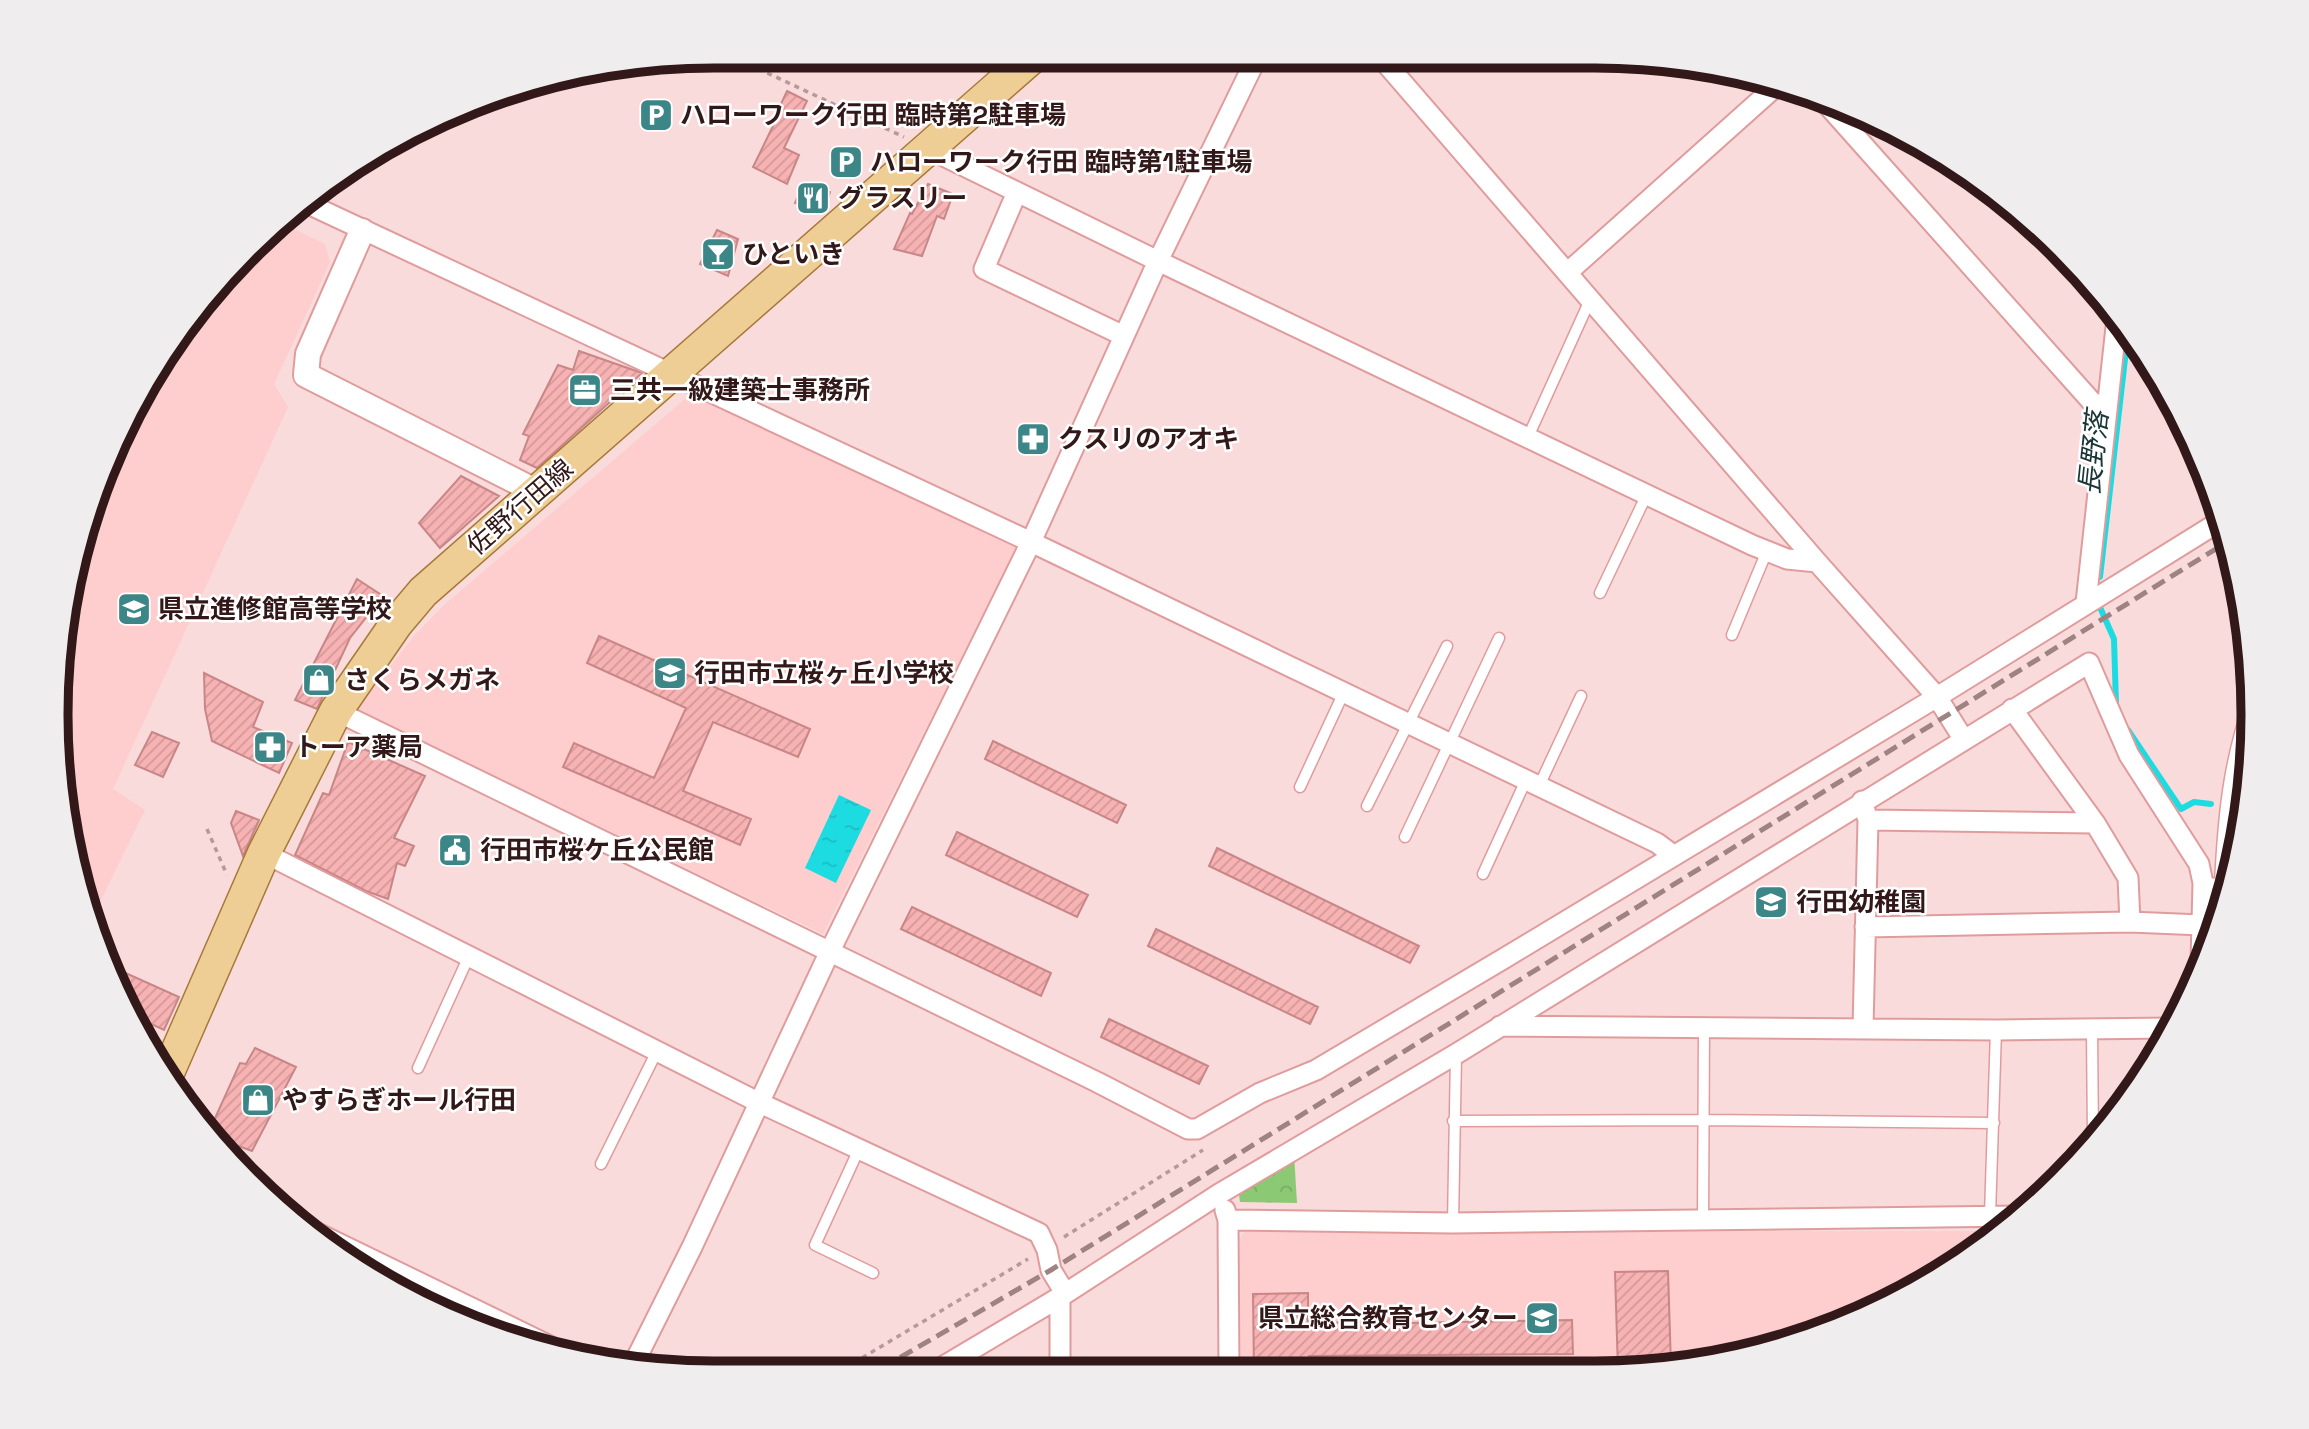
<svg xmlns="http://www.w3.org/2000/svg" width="2309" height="1429" font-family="'Space Grotesk','Noto Sans JP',sans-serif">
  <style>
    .built { fill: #fecdcd }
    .park { fill: url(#park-crowns) }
    .water { fill: url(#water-ripples) }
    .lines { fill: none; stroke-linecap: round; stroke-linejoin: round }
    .stream { stroke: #1ddce1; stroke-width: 6 }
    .building { fill: url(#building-hatch); stroke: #c88687; stroke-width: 2 }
    .service-casing { stroke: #e09c9d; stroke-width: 13 }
    .minor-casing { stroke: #e09c9d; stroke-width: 23 }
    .tertiary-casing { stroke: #e09c9d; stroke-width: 28 }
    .primary-casing { stroke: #a6793b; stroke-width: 35 }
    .path { stroke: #b6999a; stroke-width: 3.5; stroke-dasharray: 5 5; stroke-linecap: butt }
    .service { stroke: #fff; stroke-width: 10 }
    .minor { stroke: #fff; stroke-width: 19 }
    .tertiary { stroke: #fff; stroke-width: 24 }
    .primary { stroke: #efce95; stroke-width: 32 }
    .rail { stroke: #9f8383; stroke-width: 5; stroke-dasharray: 14 7; stroke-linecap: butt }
    .labels { text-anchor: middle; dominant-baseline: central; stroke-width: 5; stroke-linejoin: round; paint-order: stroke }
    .poi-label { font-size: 26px; font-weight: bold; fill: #321819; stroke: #fff; text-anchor: start }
    .street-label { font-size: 26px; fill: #321819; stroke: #fff }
    .water-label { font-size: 28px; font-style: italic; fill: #1b3637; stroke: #fff }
    .rim { fill: none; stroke: #321819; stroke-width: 9 }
  </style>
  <defs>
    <pattern id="park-crowns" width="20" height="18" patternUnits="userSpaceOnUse" patternTransform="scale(1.75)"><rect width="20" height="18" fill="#8bc975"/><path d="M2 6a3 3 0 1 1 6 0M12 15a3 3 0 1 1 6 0" fill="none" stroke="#78ac65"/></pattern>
    <pattern id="water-ripples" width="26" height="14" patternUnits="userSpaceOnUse" patternTransform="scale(1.75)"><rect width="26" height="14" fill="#1ddce1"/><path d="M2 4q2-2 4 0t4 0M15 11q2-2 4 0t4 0" fill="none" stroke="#1bbcc0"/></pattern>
    <pattern id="building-hatch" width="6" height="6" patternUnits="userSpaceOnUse" patternTransform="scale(1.75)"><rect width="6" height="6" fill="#f7b2b3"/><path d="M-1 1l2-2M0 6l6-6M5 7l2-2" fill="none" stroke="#d49899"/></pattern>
  </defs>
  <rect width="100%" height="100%" fill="#f9dbdb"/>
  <path class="built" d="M282,223L325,244L330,262L274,384L288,407L113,789L145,810L90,922L56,714L91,503L192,314Z
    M692,393L1017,546L823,934L357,709L414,636L443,606Z
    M1999,1231L1923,1285L1765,1350L1638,1372L1241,1370L1240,1239L1244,1232Z"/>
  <path class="park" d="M1294,1154L1297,1203L1240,1202L1238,1188Z"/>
  <path class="water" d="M839,795L871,810L836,883L805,868Z"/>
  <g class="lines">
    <path class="stream" d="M2100,577L2128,333
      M2099,605L2114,639L2116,704
      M2128,730L2181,809L2194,802L2211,804
      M2242,808H2243"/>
  </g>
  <path class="building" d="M787,91L807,101L784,148L799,155L787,184L753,167L774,124L772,123Z
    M804,183L830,192L823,212L795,203Z
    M928,184L953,194L944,219L937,216L922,256L894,249L910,213L912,214Z
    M717,230L738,239L728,276L700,264Z
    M579,351L642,373L537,468L520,460L529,436L523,434L558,365L573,370Z
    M461,476L499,496L440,548L419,523Z
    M357,579L383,596L350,638L317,709L295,700Z
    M599,636L810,729L798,757L713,722L683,791L751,819L740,845L563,767L574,743L654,778L686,708L587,663Z
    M204,673L263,702L253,727L292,743L279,773L212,741L205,709Z
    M152,732L179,743L163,777L135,765Z
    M993,741L1126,805L1117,823L985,759Z
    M348,742L425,776L394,838L414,846L405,866L397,863L388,899L366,891L295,855L323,793L329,795Z
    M236,811L259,820L243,856L231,823Z
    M957,832L1088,895L1077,917L946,855Z
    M1217,848L1419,946L1410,963L1209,866Z
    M912,907L1051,973L1041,996L901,929Z
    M1156,929L1318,1007L1310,1024L1148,946Z
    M110,966L179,997L164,1030L136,1017Z
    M1109,1019L1208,1066L1199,1084L1101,1037Z
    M255,1048L296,1067L252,1151L224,1141L211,1127L240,1063L246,1064Z
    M1668,1271L1671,1366L1638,1372L1618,1371L1615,1272Z
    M1308,1293V1323L1372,1322V1308H1406V1323L1572,1320L1573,1354L1309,1356V1370H1254L1253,1294Z"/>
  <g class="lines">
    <g class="service-casing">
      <path id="service" d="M1528,437L1590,300
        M1600,593L1647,494
        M1732,635L1767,551
        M1539,786L1581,696
        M1300,787L1344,692
        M1367,806L1447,646
        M1405,837L1499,638
        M1483,874L1526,780
        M2203,883L2220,884C2223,822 2228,761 2250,703
        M2092,1029L2093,1140
        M418,1068L469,956
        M1453,1121L1704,1120L1994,1123
        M859,1149L815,1245L873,1273
        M601,1164L657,1051
        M1990,1215L1996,1030
        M1703,1220L1704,1027
        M1453,1223L1456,1055"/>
    </g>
    <g class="minor-casing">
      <path id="minor" d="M1256,59L1158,261L1752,545L1787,559L1817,562
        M1383,60L1817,562L1937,697L1964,740
        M1823,100L2092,402L2107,408
        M1017,192L984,269L1124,336
        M304,202L1031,542L1657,843L1673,855
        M1567,273L1775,87
        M2086,603L2117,318
        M2012,709L2095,823L2128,878L2130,922
        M336,711L1097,1082L1188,1129H1197L1260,1093L1316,1070L1503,959L1937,697L2222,520
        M1862,801L1868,820L1863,1028
        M1868,820L2095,823
        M264,853L760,1103L1039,1233L1047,1250L1051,1270L1065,1293
        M1865,927L2130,922L2202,925
        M1500,1026L1996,1030L2171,1028
        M1225,1210L1228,1220L1229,1370
        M1228,1220L1453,1223L2020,1216
        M303,1226L552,1347
        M1060,1297V1369
        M632,1367L692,1247L830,951L1031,542L1158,261L927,148
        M939,1369L1060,1297L1219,1194L1456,1054L2089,663L2129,755L2199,864L2203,883L2201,962"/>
    </g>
    <g class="tertiary-casing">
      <path id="tertiary" d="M362,231L308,354L306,375L537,492"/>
    </g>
    <g class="primary-casing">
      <path id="primary" d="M166,1077L264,853L336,711L396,624L423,592L1031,58"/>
    </g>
    <path class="path" d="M731,56L904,137
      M207,829L227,875
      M1064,1237L1203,1150
      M845,1368L1028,1259"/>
    <use href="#service" class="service"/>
    <use href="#minor" class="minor"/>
    <use href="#tertiary" class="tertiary"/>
    <use href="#primary" class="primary"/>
    <path class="rail" d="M882,1368L1051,1270L2227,542"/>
  </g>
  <defs>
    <g id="parking-square" transform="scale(1.75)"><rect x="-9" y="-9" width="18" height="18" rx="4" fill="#3d8688" stroke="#fff"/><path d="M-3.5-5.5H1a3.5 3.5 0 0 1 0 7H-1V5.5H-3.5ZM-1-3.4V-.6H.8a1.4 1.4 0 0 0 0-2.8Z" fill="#fff"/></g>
    <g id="restaurant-square" transform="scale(1.75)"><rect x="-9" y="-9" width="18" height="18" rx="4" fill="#3d8688" stroke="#fff"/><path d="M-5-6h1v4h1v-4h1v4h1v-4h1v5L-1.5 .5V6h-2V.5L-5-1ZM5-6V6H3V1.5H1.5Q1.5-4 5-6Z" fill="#fff"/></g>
    <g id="bar-square" transform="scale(1.75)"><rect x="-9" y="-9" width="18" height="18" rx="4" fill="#3d8688" stroke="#fff"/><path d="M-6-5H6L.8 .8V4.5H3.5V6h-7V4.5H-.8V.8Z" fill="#fff"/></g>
    <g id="office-square" transform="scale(1.75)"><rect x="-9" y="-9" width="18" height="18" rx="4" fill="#3d8688" stroke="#fff"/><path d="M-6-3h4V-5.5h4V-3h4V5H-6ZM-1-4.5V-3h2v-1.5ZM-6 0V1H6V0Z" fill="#fff"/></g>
    <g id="pharmacy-square" transform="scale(1.75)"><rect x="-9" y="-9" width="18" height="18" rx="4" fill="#3d8688" stroke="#fff"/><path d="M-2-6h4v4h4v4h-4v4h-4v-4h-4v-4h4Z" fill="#fff"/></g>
    <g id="school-square" transform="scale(1.75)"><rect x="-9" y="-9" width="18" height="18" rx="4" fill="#3d8688" stroke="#fff"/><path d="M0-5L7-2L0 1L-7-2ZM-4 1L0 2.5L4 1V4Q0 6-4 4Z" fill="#fff"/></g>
    <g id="shop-square" transform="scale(1.75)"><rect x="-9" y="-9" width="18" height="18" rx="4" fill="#3d8688" stroke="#fff"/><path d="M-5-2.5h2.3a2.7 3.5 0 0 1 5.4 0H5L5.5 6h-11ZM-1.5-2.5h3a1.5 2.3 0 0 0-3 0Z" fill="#fff"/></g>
    <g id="civic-square" transform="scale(1.75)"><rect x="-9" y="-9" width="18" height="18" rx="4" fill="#3d8688" stroke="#fff"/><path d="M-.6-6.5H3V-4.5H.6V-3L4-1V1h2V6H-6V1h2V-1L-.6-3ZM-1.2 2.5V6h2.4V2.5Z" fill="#fff"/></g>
  </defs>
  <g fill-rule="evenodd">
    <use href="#parking-square" x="656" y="115"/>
    <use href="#parking-square" x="846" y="162"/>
    <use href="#restaurant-square" x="813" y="198"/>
    <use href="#bar-square" x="718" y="254"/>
    <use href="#office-square" x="585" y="390"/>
    <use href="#pharmacy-square" x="1033" y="439"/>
    <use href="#school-square" x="134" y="609"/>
    <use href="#school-square" x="670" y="673"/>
    <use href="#shop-square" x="319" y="680"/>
    <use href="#pharmacy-square" x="270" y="747"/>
    <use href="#civic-square" x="455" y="850"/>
    <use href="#school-square" x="1771" y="902"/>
    <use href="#shop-square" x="258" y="1100"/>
    <use href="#school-square" x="1542" y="1318"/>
  </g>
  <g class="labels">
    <g class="poi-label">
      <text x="680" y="115">ハローワーク行田 臨時第2駐車場</text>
      <text x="870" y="162">ハローワーク行田 臨時第1駐車場</text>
      <text x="838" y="198">グラスリー</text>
      <text x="742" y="254">ひといき</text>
      <text x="610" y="390">三共一級建築士事務所</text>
      <text x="1058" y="439">クスリのアオキ</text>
      <text x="158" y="609">県立進修館高等学校</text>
      <text x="694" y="673">行田市立桜ヶ丘小学校</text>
      <text x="344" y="680">さくらメガネ</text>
      <text x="294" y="747">トーア薬局</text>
      <text x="480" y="850">行田市桜ケ丘公民館</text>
      <text x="1796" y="902">行田幼稚園</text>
      <text x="282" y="1100">やすらぎホール行田</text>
      <text x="1518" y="1318" text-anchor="end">県立総合教育センター</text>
    </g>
    <g class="street-label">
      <text transform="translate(520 507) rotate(-41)">佐野行田線</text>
    </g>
    <g class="water-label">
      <text transform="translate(2093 453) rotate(-84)">長野落</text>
    </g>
  </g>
  <path d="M0 0H2309V1429H0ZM714 68H1595A646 646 0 0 1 2241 714V715A646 646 0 0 1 1595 1361H714A646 646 0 0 1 68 715V714A646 646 0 0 1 714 68Z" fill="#efeded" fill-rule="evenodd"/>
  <path class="rim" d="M714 68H1595A646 646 0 0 1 2241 714V715A646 646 0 0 1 1595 1361H714A646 646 0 0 1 68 715V714A646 646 0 0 1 714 68Z"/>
</svg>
